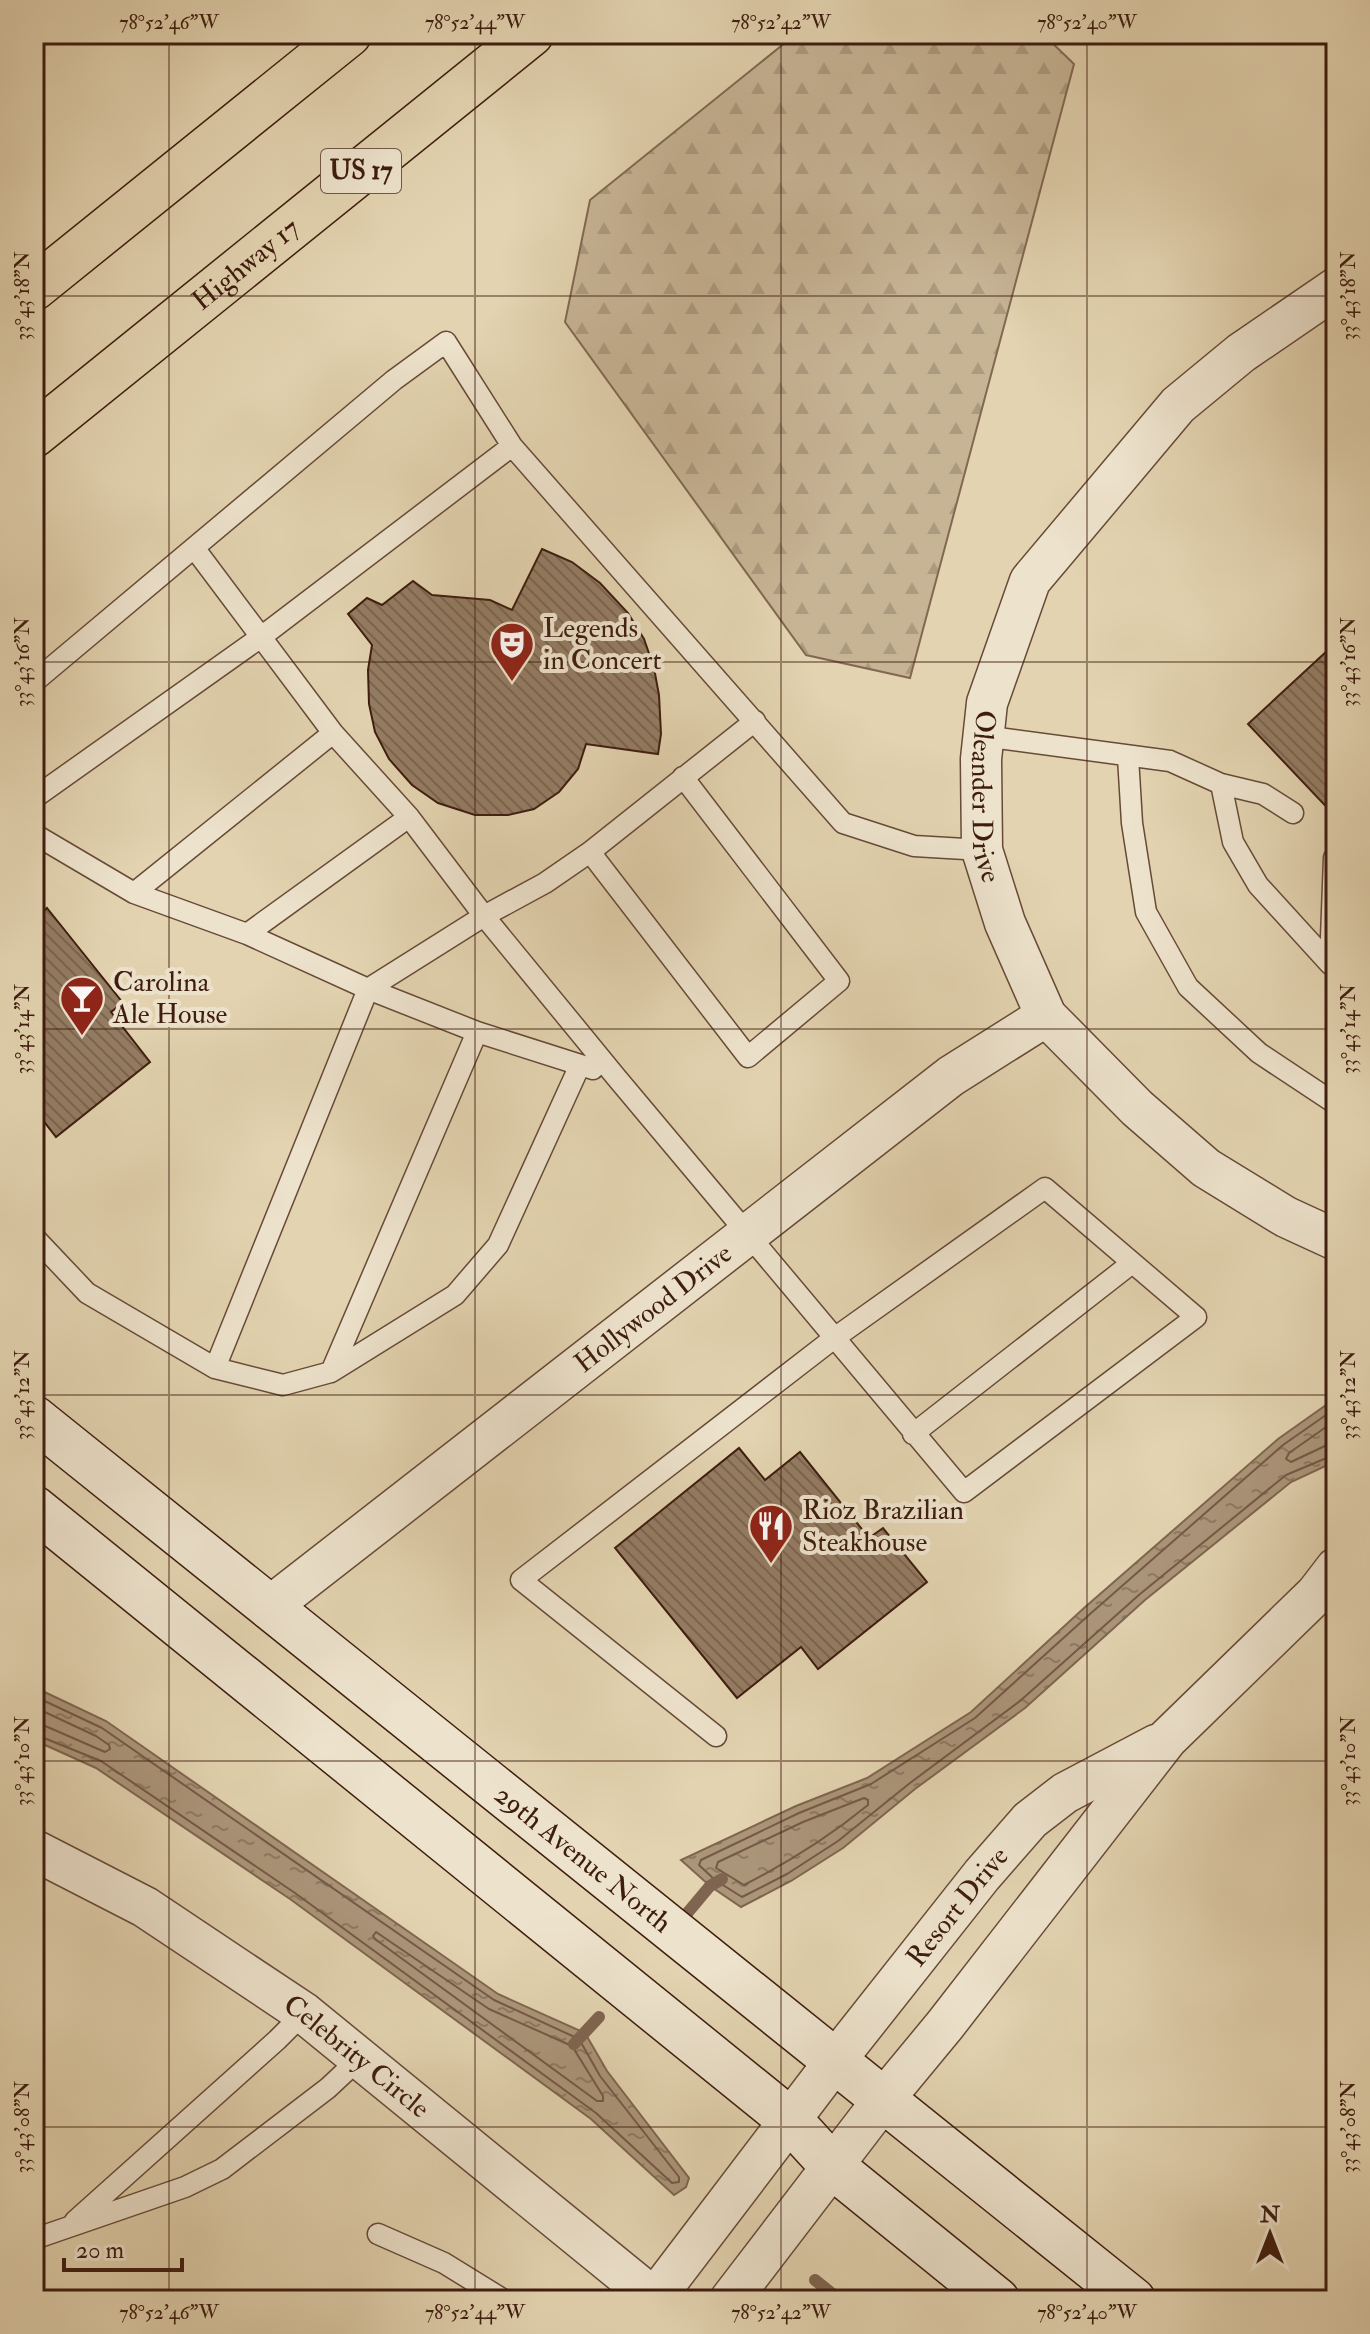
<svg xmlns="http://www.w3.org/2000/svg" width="1370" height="2334" font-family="'IM FELL Double Pica',serif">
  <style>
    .forest { fill: url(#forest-firs); stroke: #826852; stroke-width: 2 }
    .water { fill: url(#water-ripples); stroke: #7f654f; stroke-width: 2 }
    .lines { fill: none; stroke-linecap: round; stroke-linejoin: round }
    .shore { stroke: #745944; stroke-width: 2 }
    .stream { stroke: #7f654f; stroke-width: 12 }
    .building { fill: url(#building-back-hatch); stroke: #3e1d0f; stroke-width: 2 }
    .service-casing { stroke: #674a37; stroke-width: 23 }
    .minor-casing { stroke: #674a37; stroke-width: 43 }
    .secondary-casing { stroke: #3e1d0f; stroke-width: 47 }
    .trunk-casing { stroke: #3e1d0f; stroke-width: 47 }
    .service { stroke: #ede2cc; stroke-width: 20 }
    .minor { stroke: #ede2cc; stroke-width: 40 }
    .secondary { stroke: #ede2cc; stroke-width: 44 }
    .trunk { stroke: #e3d3b0; stroke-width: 44 }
    .ticks { fill: none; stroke: #3e1d0f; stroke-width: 2; stroke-opacity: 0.45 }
    .labels { text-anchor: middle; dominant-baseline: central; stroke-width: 8; stroke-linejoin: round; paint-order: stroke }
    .shield { fill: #ede2cc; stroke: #725848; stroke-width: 2 }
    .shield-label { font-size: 26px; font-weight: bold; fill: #3e1d0f }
    .street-label { font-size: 28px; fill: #3e1d0f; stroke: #ede2cc }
    .poi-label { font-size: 28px; fill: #3e1d0f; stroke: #ede2cc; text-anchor: start }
    .neatline { fill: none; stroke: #3e1d0f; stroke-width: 3 }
    .ticks-label { font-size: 20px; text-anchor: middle; fill: #3e1d0f }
  </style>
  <defs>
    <pattern id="forest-firs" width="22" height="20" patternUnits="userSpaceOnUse" patternTransform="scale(2)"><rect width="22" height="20" fill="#c7b495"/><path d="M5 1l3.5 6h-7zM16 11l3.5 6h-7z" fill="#ac9a7f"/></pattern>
    <pattern id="water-ripples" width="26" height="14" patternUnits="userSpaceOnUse" patternTransform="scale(2)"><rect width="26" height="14" fill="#ab9579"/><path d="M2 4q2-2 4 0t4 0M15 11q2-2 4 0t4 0" fill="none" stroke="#8d7962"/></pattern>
    <pattern id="building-back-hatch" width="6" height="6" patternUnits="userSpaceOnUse" patternTransform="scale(2)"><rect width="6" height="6" fill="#947c63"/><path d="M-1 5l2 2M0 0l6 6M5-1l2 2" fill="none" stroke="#7a6550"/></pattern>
  </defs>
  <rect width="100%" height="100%" fill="#e3d3b0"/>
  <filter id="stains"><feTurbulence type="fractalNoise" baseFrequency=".0025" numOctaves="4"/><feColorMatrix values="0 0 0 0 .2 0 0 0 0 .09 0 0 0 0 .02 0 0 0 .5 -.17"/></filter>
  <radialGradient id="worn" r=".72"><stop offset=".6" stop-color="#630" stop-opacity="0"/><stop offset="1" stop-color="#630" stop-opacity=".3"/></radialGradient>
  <path class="forest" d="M796,34H1043L1074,64L910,678L806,655L565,322L590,200Z"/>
  <path class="water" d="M1336,1398V1461L1291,1482L1145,1600L1025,1708L915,1789L843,1848L791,1881L741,1907L710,1886L681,1860L796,1806L867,1778L971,1712L1084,1608L1278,1439Z
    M34,1687L106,1721L498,1994L585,2033L607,2071L689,2178L686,2187L674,2195L591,2119L290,1899L96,1768L34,1740Z"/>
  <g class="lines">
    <path class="shore" d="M1336,1408L1283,1445L1090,1614L975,1718L871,1784L799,1813L701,1860L699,1865L715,1880L742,1897L787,1874L838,1841L910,1783L1020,1701L1140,1594L1286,1475L1336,1454
      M1336,1420L1289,1453L1286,1459L1291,1462L1327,1445L1336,1444
      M34,1696L102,1728L494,2000L579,2039L600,2076L679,2177V2182L672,2183L596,2113L295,1893L101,1761L34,1734
      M34,1707L96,1736L109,1745L110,1749L105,1752L43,1725L34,1723
      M864,1798L868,1800V1805C829,1837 789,1862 744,1885L716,1868L718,1862L803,1822Z
      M376,1932L489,2009L572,2046L603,2096V2101H597L375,1939L373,1936Z"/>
    <path class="stream" d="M684,1917L710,1886L722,1879
      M574,2044L599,2017
      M815,2280L840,2300"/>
  </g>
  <path class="building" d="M542,549L572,562L600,583L628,613L644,639L654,668L659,695L661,734L658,754L586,744L578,769L559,792L534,809L508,815H475L438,803L412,785L389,759L375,732L369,704L368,670L372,645L348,614L367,598L382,605L413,581L432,595L490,600L512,610Z
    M1327,651L1336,661V817L1248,724Z
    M47,908L123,1003L111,1012L150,1062L56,1137L45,1123L34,1131V919Z
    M739,1448L765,1480L800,1452L869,1538L883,1528L927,1582L818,1669L801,1647L737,1698L615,1548Z"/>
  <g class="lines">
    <g class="service-casing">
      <path id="service" d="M195,549L333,733L409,817L484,916L616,1077L964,1492L1196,1317L1045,1188L833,1339L521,1580L716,1736
        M34,682L394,380L446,342L512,446L843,823L914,846L982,850
        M983,736L1170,761L1221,784L1233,842L1258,885L1330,964L1336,967
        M1128,757L1132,823L1146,912L1188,987L1259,1053L1336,1104
        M1221,784L1263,794L1293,813
        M34,798L261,637L512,446
        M34,834L134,893L247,934L368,989L477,1032L593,1069
        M590,852L748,1057L839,981L683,777
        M134,893L333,733
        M247,934L409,817
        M1330,964L1334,858
        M34,1237L87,1293L215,1368L283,1385L331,1372L455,1295L498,1245L580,1065
        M215,1368L368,989L484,916L545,883L590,852L755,721
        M331,1372L477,1032
        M913,1434L1132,1263
        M75,2221L277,2040L304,2013
        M378,2234L444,2263L504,2300
        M34,2239L185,2187L222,2169L328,2088L360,2058"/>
    </g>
    <g class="minor-casing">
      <g id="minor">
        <path id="s1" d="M1336,288L1241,353L1178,405L1030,581L987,703L981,759L982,850L1005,923L1046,1016L1137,1108L1206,1168L1286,1217L1336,1240"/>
        <path id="s2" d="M268,1608L951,1076L1046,1016"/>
        <path id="s3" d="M34,1850L145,1907L304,2013L656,2300"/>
        <path id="s4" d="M654,2299L835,2061L982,1875L1030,1820L1065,1793L1156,1745"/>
        <path d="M730,2300L883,2100L945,2025L1167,1739L1316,1594L1336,1568"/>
      </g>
    </g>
    <g class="secondary-casing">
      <g id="secondary">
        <path id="s5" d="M34,1418L1133,2300"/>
        <path d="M34,1508L790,2120L833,2167L997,2300"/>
      </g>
    </g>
    <g class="trunk-casing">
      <g id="trunk">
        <path d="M34,288L349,34"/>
        <path id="s6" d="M34,435L531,34"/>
      </g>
    </g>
    <use href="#service" class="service"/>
    <use href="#minor" class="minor"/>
    <use href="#secondary" class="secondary"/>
    <use href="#trunk" class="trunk"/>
  </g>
  <path class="ticks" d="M169,34V2300M475,34V2300M781,34V2300M1087,34V2300M34,296H1336M34,662H1336M34,1029H1336M34,1395H1336M34,1761H1336M34,2127H1336"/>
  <defs>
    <g id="theatre-pin" transform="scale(2.3)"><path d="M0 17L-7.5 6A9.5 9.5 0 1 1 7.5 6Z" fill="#8f2418" stroke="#ede2cc"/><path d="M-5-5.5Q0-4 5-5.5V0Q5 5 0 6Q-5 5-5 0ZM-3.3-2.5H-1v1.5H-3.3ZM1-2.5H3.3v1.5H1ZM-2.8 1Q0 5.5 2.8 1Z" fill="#fff"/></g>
    <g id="bar-pin" transform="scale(2.3)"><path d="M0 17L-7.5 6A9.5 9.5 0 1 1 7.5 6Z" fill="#8f2418" stroke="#ede2cc"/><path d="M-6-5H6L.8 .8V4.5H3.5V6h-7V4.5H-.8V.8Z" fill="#fff"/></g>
    <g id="restaurant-pin" transform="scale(2.3)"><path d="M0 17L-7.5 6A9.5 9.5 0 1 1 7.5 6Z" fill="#8f2418" stroke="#ede2cc"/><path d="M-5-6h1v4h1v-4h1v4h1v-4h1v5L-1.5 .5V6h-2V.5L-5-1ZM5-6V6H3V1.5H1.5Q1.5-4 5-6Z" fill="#fff"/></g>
  </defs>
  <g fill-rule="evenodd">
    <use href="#theatre-pin" x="512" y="644"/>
    <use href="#bar-pin" x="82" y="998"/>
    <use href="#restaurant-pin" x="771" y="1526"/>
  </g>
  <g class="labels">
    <rect class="shield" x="321" y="149" width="80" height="44" rx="6"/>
    <g class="shield-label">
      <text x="361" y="171">US 17</text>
    </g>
    <g class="street-label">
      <text stroke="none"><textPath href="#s6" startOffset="272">Highway 17</textPath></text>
      <text stroke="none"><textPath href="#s1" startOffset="650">Oleander Drive</textPath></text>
      <text stroke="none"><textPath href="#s2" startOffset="488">Hollywood Drive</textPath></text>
      <text stroke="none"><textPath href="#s5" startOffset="704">29th Avenue North</textPath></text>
      <text stroke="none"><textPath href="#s4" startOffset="496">Resort Drive</textPath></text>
      <text stroke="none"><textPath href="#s3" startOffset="384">Celebrity Circle</textPath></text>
    </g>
    <g class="poi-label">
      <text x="543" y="628">Legends<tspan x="543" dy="32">in Concert</tspan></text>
      <text x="113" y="982">Carolina<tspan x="113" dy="32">Ale House</tspan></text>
      <text x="802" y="1510">Rioz Brazilian<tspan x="802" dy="32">Steakhouse</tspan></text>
    </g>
  </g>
  <rect width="1370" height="2334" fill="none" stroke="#e3d3b0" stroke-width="88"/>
  <g transform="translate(1270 2234)" stroke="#ede2cc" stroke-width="6" paint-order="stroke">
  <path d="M0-6L14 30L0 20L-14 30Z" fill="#3e1d0f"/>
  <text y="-12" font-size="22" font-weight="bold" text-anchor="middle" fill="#3e1d0f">N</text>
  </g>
  <path d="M64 2258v12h118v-12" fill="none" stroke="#3e1d0f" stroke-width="4"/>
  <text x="76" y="2258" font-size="24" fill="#3e1d0f" stroke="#ede2cc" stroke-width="6" paint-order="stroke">20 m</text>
  <rect x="44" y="44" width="1282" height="2246" class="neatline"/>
  <g class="ticks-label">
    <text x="169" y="29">78°52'46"W</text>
    <text x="475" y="29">78°52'44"W</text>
    <text x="781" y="29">78°52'42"W</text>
    <text x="1087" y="29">78°52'40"W</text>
    <text transform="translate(22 296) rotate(-90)" y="7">33°43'18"N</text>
    <text transform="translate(1348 296) rotate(-90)" y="7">33°43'18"N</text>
    <text transform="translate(22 662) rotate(-90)" y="7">33°43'16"N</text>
    <text transform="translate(1348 662) rotate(-90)" y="7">33°43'16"N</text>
    <text transform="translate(22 1029) rotate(-90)" y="7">33°43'14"N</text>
    <text transform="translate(1348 1029) rotate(-90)" y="7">33°43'14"N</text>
    <text transform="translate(22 1395) rotate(-90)" y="7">33°43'12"N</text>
    <text transform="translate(1348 1395) rotate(-90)" y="7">33°43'12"N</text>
    <text transform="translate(22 1761) rotate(-90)" y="7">33°43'10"N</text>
    <text transform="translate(1348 1761) rotate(-90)" y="7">33°43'10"N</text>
    <text transform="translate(22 2127) rotate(-90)" y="7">33°43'08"N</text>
    <text transform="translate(1348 2127) rotate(-90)" y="7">33°43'08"N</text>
    <text x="169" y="2319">78°52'46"W</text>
    <text x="475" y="2319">78°52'44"W</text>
    <text x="781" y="2319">78°52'42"W</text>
    <text x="1087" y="2319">78°52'40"W</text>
  </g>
  <rect width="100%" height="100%" filter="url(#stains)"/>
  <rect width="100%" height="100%" fill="url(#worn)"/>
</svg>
